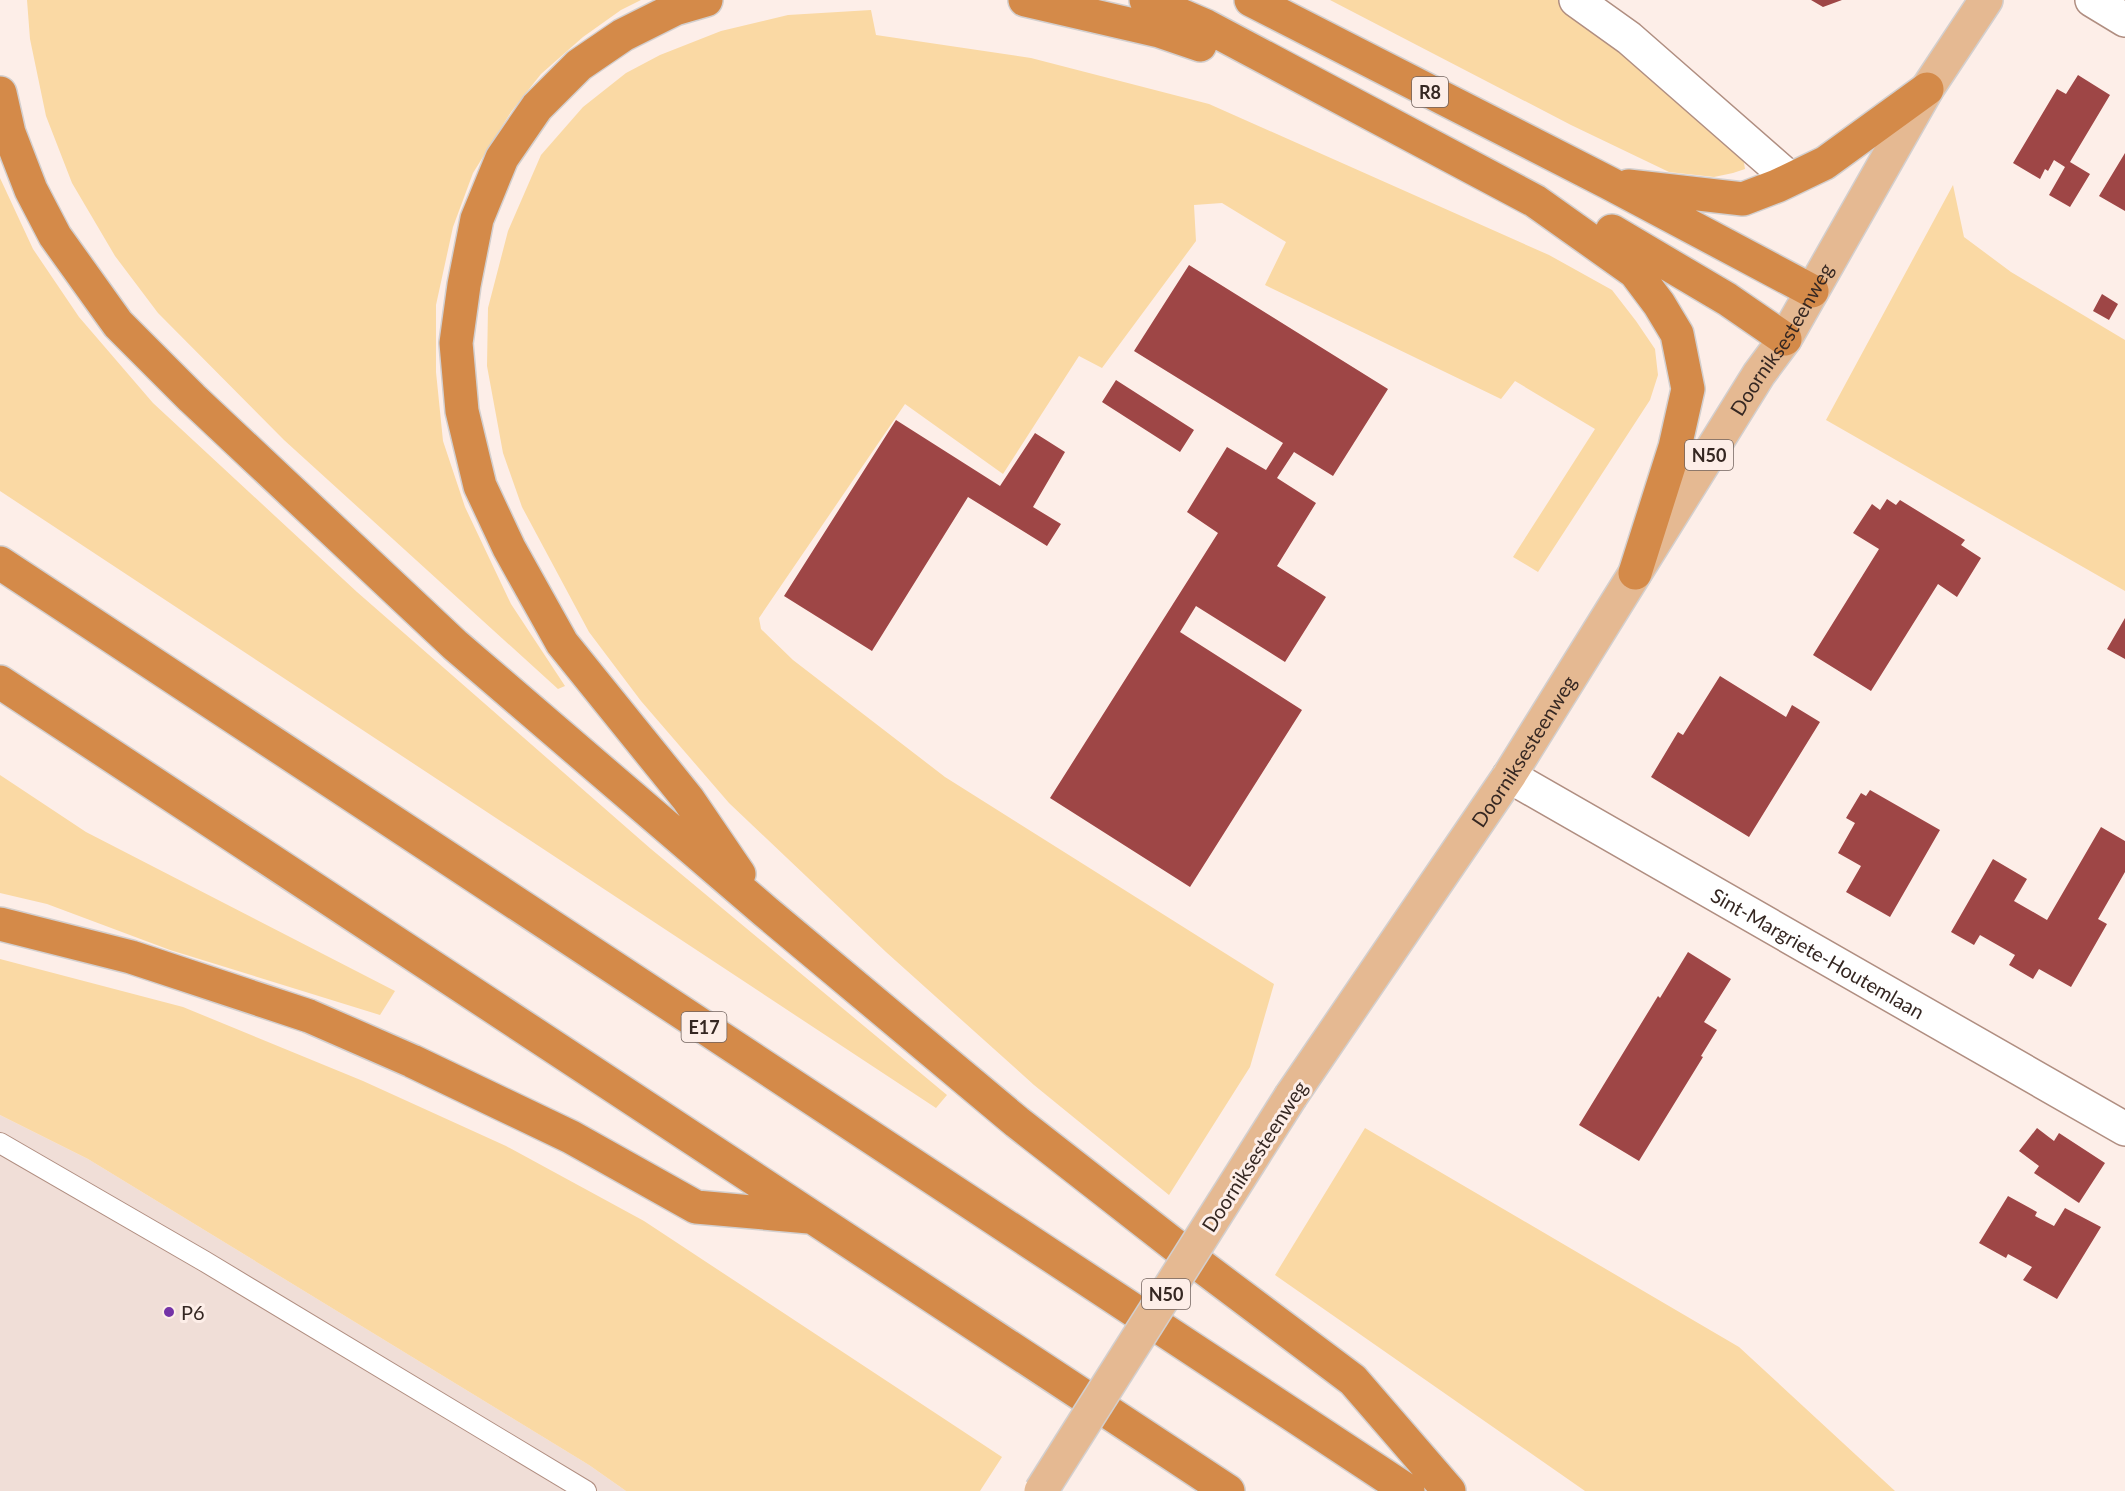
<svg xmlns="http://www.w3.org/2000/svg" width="2125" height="1491" font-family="Lato,sans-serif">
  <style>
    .built { fill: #f0ded7 }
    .green { fill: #fad9a4 }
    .building { fill: #9e4646 }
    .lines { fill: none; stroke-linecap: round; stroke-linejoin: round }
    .lane-casing { stroke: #b08e81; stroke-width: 22 }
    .street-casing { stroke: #b08e81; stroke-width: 36 }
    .primary-casing { stroke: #d3cfce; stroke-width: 36 }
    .highway-casing { stroke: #d3cfce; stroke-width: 36 }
    .lane { stroke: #fff; stroke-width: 20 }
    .street { stroke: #fff; stroke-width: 33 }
    .primary { stroke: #e5b992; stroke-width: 33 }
    .highway { stroke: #d48a49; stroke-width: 33 }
    .primary-bridge-casing { stroke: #d3cfce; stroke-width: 36; stroke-linecap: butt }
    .primary-bridge { stroke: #e5b992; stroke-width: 33 }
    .poi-dot { fill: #7433a7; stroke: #fdeee8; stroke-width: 2 }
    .labels { text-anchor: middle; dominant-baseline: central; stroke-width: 6; stroke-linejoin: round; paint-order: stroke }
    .shield { fill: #fdeee8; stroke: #71635d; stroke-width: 1.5 }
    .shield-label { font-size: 18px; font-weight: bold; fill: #352722 }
    .street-label { font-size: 20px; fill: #352722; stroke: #fdeee8 }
    .poi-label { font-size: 20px; fill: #352722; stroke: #fdeee8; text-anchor: start }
  </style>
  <rect width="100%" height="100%" fill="#fdeee8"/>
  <path class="built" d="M0,1115L88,1159L589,1465L626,1491H0Z"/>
  <path class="green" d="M27,0H641L621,10L583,37L541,74L511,112L473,173L453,227L436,305V372L443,441L465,507L511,604L565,686L558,689L284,440L158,313L115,256L72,183L46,116L30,39Z
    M1330,0H1561L1743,157L1745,169L1733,173L1714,177L1669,172L1571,125Z
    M871,10L876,35L1031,58L1209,104L1549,255L1612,290L1636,321L1655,349L1658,375L1650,400L1538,572L1513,557L1595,429L1515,381L1501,399L1265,285L1286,242L1222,203L1194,205L1196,241L1102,368L1079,356L1003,474L905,404L759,618L761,629L793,660L945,777L1274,984L1250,1067L1169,1195L1034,1085L886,952L729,803L641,701L589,632L522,507L503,453L487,366L488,308L508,231L541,155L583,107L626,73L660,55L721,31L788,15Z
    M0,178L33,249L79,317L153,403L357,592L651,849L947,1095L936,1108L0,491Z
    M1953,185L1964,237L2011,272L2125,340V591L1826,420Z
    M0,775L86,832L395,991L380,1015L170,950L47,904L0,893Z
    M0,959L183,1007L363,1081L506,1146L644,1221L1002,1457L980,1491H626L589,1465L88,1159L0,1115Z
    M1365,1128L1739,1347L1895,1491H1585L1275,1275Z"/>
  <path class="building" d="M1811,0H1842L1823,7Z
    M2078,75L2110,95L2070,162L2090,174L2070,207L2049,195L2065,167L2054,160L2048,171L2045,169L2040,179L2013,163L2057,89L2066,94Z
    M2125,153V211L2099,196Z
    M1189,265L1388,389L1333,476L1294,452L1277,478L1316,503L1277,566L1326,597L1285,662L1196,606L1180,632L1302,710L1190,887L1050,798L1218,533L1187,512L1227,447L1266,470L1283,443L1134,351Z
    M2102,294L2118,304L2109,320L2093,311Z
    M1116,380L1194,430L1180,452L1102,402Z
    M896,420L1000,486L1035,433L1065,452L1033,507L1061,524L1047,546L968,497L872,651L784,596Z
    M1887,499L1896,505L1900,500L1965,540L1961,545L1981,558L1957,597L1938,584L1871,691L1813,655L1879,549L1853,533L1872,504L1880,510Z
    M2125,618V659L2107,649Z
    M1720,676L1786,717L1792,705L1820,722L1749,837L1651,777L1678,732L1683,735Z
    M1870,790L1940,830L1890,917L1846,892L1861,866L1838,853L1855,823L1846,818L1861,793L1866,796Z
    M2101,827L2125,841V872L2098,919L2107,924L2071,987L2039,969L2033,979L2009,965L2015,955L1980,935L1974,945L1951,932L1993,859L2027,879L2014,901L2047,920Z
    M1688,952L1731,979L1704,1022L1717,1030L1701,1056L1703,1057L1639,1161L1579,1125L1658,996L1660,998Z
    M2037,1128L2054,1141L2059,1133L2105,1163L2079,1203L2034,1173L2039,1166L2019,1151Z
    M2008,1196L2037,1212L2035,1216L2054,1226L2065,1208L2101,1227L2057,1299L2023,1280L2032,1267L2008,1254L2006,1258L1979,1243Z"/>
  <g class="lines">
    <g class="lane-casing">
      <path id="lane" d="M0,1143L204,1261L586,1491"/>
    </g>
    <g class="street-casing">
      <g id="street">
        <path d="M1576,0L1629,38L1790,179"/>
        <path d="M2092,0L2125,20"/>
        <path id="s1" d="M1509,776L2125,1129"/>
      </g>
    </g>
    <g class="primary-casing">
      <g id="primary">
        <path id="s2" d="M1291,1096L1509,776L1759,374L1785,339L1927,89L1986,0"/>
      </g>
    </g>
    <g class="highway-casing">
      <path id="highway" d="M706,0L675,9L623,35L579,65L537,107L502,158L477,219L464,285L456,343L462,411L480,486L509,548L562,643L688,799L739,874
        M1025,0L1159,31L1200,45
        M1146,0L1206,26L1535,201L1635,272L1659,304L1677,334L1688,389L1675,447L1635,573
        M1251,0L1609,183L1812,291
        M0,93L9,133L31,190L55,236L118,324L192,398L455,645L766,912L1017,1122L1200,1265L1353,1380L1449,1491
        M1628,186L1743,199L1777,186L1825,163L1927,89
        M1612,231L1727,299L1785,339
        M0,563L1408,1491
        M0,682L1228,1491
        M0,924L131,957L309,1016L412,1061L571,1137L696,1207L809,1217"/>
    </g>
    <use href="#lane" class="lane"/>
    <use href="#street" class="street"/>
    <use href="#primary" class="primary"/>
    <use href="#highway" class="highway"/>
    <g class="primary-bridge-casing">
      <path id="primary-bridge" d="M1041,1491L1291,1096"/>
    </g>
    <use href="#primary-bridge" class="primary-bridge"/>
  </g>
  <circle class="poi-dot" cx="169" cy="1312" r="6"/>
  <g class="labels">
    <g class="shield">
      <rect x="1412" y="77" width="36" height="30" rx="4.5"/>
      <rect x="1685" y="440" width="48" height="30" rx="4.5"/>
      <rect x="681.5" y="1012" width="45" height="30" rx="4.5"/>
      <rect x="1142" y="1279" width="48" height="30" rx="4.5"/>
    </g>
    <g class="shield-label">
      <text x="1430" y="92">R8</text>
      <text x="1709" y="455">N50</text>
      <text x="704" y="1027">E17</text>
      <text x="1166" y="1294">N50</text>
    </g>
    <g class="street-label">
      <text stroke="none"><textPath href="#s2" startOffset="902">Doorniksesteenweg</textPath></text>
      <text stroke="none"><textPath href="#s2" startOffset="416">Doorniksesteenweg</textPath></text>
      <text stroke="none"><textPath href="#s1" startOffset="356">Sint-Margriete-Houtemlaan</textPath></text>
      <text transform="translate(1254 1156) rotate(-57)">Doorniksesteenweg</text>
    </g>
    <g class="poi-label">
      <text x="181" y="1312">P6</text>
    </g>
  </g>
</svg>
